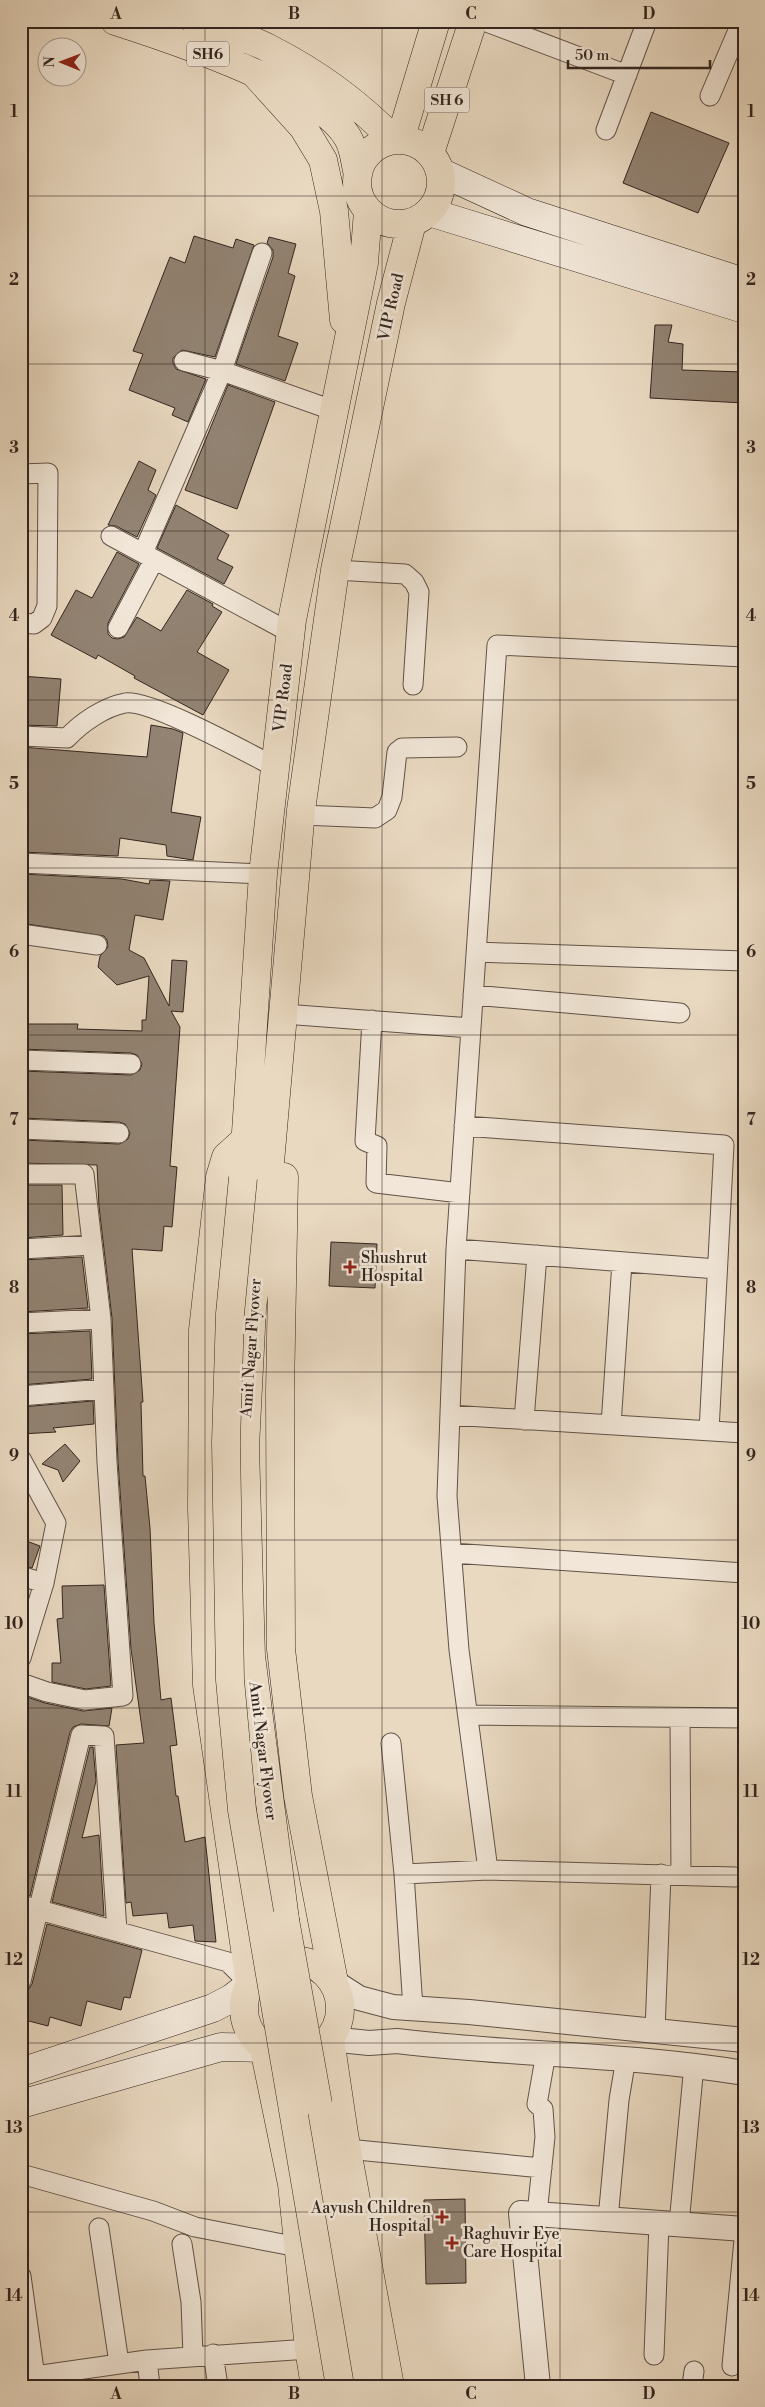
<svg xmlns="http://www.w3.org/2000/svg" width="765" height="2407" font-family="'Libre Bodoni',serif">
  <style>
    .building { fill: #928373; stroke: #33251e }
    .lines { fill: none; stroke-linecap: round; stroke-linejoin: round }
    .minor-casing { stroke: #605247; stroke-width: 21 }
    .tertiary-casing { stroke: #605247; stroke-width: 26 }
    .secondary-casing { stroke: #33251e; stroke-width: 29 }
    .primary-casing { stroke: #33251e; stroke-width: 29 }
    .minor { stroke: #f1e6d7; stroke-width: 19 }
    .tertiary { stroke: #f1e6d7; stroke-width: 24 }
    .secondary { stroke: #f1e6d7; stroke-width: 28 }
    .primary { stroke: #e9d9c1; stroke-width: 28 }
    .primary-bridge-casing { stroke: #33251e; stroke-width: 29; stroke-linecap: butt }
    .primary-bridge { stroke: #e9d9c1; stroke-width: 28 }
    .grid { fill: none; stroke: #33251e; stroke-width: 1; stroke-opacity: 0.55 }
    .poi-dot { fill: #8f2418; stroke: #f1e6d7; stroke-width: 2 }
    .labels { text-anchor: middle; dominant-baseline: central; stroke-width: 5; stroke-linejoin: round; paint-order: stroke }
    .shield { fill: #f1e6d7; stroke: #6c5f56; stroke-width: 1 }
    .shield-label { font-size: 15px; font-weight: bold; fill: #33251e }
    .street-label { font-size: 16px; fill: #33251e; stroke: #f1e6d7 }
    .poi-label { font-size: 16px; fill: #33251e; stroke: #f1e6d7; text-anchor: start }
    .neatline { fill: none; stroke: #33251e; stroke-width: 2 }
    .grid-label { font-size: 16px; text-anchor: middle; font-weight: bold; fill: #33251e }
  </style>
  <rect width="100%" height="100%" fill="#e9d9c1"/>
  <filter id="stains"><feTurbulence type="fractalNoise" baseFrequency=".004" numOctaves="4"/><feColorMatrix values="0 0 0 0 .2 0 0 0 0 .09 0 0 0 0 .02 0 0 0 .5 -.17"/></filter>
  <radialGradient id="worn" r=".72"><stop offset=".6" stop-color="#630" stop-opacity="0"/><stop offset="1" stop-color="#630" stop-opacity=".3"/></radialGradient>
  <path class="building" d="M651,112L729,143L698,213L623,183Z
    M194,236L233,248L236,239L254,245L215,357L182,350L173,358V363L176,369L206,379L188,422L172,415L175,408L129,390L143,354L133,351L170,257L185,263Z
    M269,237L296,244L288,273L295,276L278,336L298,343L285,381L236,364L273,257V250L267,243Z
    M655,325H672L668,342L683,344L682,370L744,372V403L650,398Z
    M228,385L275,402L237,509L185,490Z
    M139,461L156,470L148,490L156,495L137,537L116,526L108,525Z
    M176,505L229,535L217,559L233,567L224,584L157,548Z
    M117,552L139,564L108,623V634L112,638L118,639L124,637L137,617L161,631L187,590L213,604L212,606L222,612L197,652L229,670L203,715L134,678L135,676L98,655L96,659L51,635L76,590L92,598Z
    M21,676L61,679L57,726L21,725Z
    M151,725L173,729L183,733L171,812L201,817L193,860L167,856L166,845L120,838L118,856L21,852V747L147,757Z
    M21,874L122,879L149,884L150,880L170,881L163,920L135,915L129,950L144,958L169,1006L172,960L187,961L183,1012L171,1011L180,1027L170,1166L177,1167L172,1227L164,1226L162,1251L132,1249L143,1402H141L143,1476H145L150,1528L154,1623L161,1700L171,1698L177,1745L170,1746L176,1796H178L185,1842L205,1837L216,1942L195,1941L193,1925L169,1928L167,1913L133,1916L131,1902L126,1903L116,1745L144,1743L131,1649L118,1461L112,1318L99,1206L97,1165L21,1163V1140L119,1144L128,1139L130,1133L125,1124L119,1122L21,1118V1071L131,1075L140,1070L142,1064L137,1055L131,1053L21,1049V1024H78L77,1029L142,1031V1020H146L149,976L117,985L98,967L100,956L108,947L107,940L104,936L21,923Z
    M21,1185H62L63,1235L21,1238Z
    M331,1242L377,1244L375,1288L329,1286Z
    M82,1257L88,1308L21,1312V1260Z
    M90,1331L92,1379L21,1385V1334Z
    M93,1401L94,1424L53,1428L56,1432L21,1434V1407Z
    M65,1444L80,1461L63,1482L58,1470L42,1464Z
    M21,1539L40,1546L32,1568L21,1565Z
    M104,1585L111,1686L86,1689L52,1682V1663H61L57,1619L63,1618L62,1586Z
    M21,1695L45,1703L83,1711L112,1708L109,1726L81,1724L73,1727L70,1732L30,1896L21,1894Z
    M90,1747H93L96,1781L82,1838L99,1835L104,1916L52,1902Z
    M47,1924L142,1950L130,1998L124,1997L121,2010L87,2001L81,2026L50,2017L48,2026L21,2019V1992L29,1989L32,1984Z
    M465,2199L466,2283L426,2284L424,2200Z"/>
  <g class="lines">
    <g class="minor-casing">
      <path id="minor" d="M484,21L627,75
        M710,96L742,21
        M606,130L647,21
        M184,361L222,371L335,411
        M21,474L48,473L47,606L42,618L34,624L21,623
        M111,536L291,633
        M143,553L222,371L262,253
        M335,570L405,574L414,582L419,592L413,685
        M118,628L154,560
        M21,736L67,738C81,723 104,707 125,703C150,699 248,753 275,767
        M301,815L375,818L387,810L392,797L397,752L402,748L457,747
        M21,863L263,874
        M21,934L97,945
        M476,952L744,961
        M473,995L680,1013
        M284,1014L471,1028
        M372,1020L365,1141L377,1146L376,1183L460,1193
        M21,1060L131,1064
        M464,1126L724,1145L709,1431
        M21,1129L119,1133
        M21,1174H84L101,1319L107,1462L123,1696L85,1700L47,1692L21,1683
        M21,1249L92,1245
        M456,1249L717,1269
        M21,1323L101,1319
        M21,1396L103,1389
        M450,1415L744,1433
        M524,1420L537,1255
        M611,1425L622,1262
        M21,1459L56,1523L44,1583L21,1658
        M452,1553L744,1573
        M21,1576L44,1583
        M468,1715L744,1718
        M680,1718L681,1875
        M391,1743L404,1874L413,2008
        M488,1870L459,1650L447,1496L456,1249L497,645L744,657
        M404,1874L488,1870L735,1877
        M21,1905L228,1962L250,1984
        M21,1981L81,1735L104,1736L117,1931
        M655,2031L661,1874
        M347,2149L542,2168
        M21,2174L153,2211L195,2227L298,2247
        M537,2214L545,2137L543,2109L537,2104L546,2053
        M608,2219L619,2100L626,2058
        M679,2224L694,2065
        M99,2228L119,2363
        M182,2244L191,2302L193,2356
        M21,2276L35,2377
        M213,2354L218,2386
        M654,2355L659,2223
        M147,2360L150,2386
        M732,2366L744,2240
        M21,2378L147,2360L309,2349
        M692,2386L694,2371"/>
    </g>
    <g class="tertiary-casing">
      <path id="tertiary" d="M334,1982L359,1998L393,2007L469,2012L744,2040
        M330,2039L369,2043L397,2041C512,2055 629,2054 744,2073
        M538,2386L521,2213L744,2229"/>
    </g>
    <g class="secondary-casing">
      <path id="secondary" d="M440,172L527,212L744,282
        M429,212L744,309
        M21,2072L213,2008L232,1998L250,1984
        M21,2104L221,2047L264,2048"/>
    </g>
    <g class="primary-casing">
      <path id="primary" d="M115,21C171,39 319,87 348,138C354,148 355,163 358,175
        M195,21C219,30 245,36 268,48C314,71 358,103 394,140
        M256,75L303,127L323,160L334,211L344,320
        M400,140L436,21
        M357 182a42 42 0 1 1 84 0a42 42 0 1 1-84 0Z
        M430,153L473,21
        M247,1138L226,1157L220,1177L203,1330L202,1508L207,1685L250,1984
        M284,1177L280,1392L281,1649L298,1796L334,1982
        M243,1178L263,874L292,620L364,263L368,211
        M285,1920L251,1656L245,1447L252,1308L268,1185L301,810L335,570L391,303L412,223
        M244 2008a48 48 0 1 1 96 0a48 48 0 1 1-96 0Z
        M330,2039L344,2134L390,2386
        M264,2048L292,2184L309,2349L315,2386
        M318,2104L362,2386"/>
    </g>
    <use href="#minor" class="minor"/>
    <use href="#tertiary" class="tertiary"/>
    <use href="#secondary" class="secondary"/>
    <use href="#primary" class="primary"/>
    <g class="primary-bridge-casing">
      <path id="primary-bridge" d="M243,1178L230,1314L226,1442L230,1680L242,1810L340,2386
        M285,1920L318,2104"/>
    </g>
    <use href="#primary-bridge" class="primary-bridge"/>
  </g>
  <path class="grid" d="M205,21V2386M382,21V2386M560,21V2386M21,196H744M21,364H744M21,531H744M21,700H744M21,868H744M21,1035H744M21,1204H744M21,1372H744M21,1540H744M21,1708H744M21,1875H744M21,2043H744M21,2212H744"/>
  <g class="poi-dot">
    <path d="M347.5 1259.5h5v5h5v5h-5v5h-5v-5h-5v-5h5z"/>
    <path d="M439.5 2209.5h5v5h5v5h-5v5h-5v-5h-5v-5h5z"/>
    <path d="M449.5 2235.5h5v5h5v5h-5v5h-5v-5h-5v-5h5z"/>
  </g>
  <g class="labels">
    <g class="shield">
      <rect x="187" y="41.5" width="42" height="25" rx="4"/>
      <rect x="424.5" y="87.5" width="45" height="25" rx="4"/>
    </g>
    <g class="shield-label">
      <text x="208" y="54">SH6</text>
      <text x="447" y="100">SH 6</text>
    </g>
    <g class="street-label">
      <text transform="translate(391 307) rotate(-77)">VIP Road</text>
      <text transform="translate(283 698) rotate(-83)">VIP Road</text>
      <text transform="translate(251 1348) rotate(-86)">Amit Nagar Flyover</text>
      <text transform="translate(263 1751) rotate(83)">Amit Nagar Flyover</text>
    </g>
    <g class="poi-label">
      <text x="361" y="1258">Shushrut<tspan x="361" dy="18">Hospital</tspan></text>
      <text x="431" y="2208" text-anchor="end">Aayush Children<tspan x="431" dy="18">Hospital</tspan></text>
      <text x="463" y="2234">Raghuvir Eye<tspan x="463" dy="18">Care Hospital</tspan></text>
    </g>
  </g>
  <rect width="765" height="2407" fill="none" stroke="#e9d9c1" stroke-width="55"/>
  <g transform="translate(62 62) rotate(271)"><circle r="24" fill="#f1e6d7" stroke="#a5998d"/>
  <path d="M0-4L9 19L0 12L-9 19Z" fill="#8f2418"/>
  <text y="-8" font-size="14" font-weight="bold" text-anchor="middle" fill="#33251e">N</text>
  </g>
  <path d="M568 60v8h142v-8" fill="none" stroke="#33251e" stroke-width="2.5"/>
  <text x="575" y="60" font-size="15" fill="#33251e" stroke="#f1e6d7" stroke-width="4" paint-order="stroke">50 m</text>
  <rect x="28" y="28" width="710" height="2352" class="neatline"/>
  <g class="grid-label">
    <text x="116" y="19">A</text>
    <text x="294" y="19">B</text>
    <text x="471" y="19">C</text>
    <text x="649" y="19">D</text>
    <text x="14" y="117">1</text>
    <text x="751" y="117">1</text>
    <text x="14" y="285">2</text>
    <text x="751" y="285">2</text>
    <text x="14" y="453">3</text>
    <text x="751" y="453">3</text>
    <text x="14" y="621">4</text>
    <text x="751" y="621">4</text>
    <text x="14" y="789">5</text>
    <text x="751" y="789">5</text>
    <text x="14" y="957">6</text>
    <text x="751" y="957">6</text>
    <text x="14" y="1125">7</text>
    <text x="751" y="1125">7</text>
    <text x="14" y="1293">8</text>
    <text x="751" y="1293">8</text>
    <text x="14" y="1461">9</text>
    <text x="751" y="1461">9</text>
    <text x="14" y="1629">10</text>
    <text x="751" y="1629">10</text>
    <text x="14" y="1797">11</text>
    <text x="751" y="1797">11</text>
    <text x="14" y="1965">12</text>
    <text x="751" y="1965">12</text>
    <text x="14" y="2133">13</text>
    <text x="751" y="2133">13</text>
    <text x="14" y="2301">14</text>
    <text x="751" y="2301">14</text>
    <text x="116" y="2399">A</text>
    <text x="294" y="2399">B</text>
    <text x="471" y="2399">C</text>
    <text x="649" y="2399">D</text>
  </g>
  <rect width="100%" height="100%" filter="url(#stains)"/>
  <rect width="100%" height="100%" fill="url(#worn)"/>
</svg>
